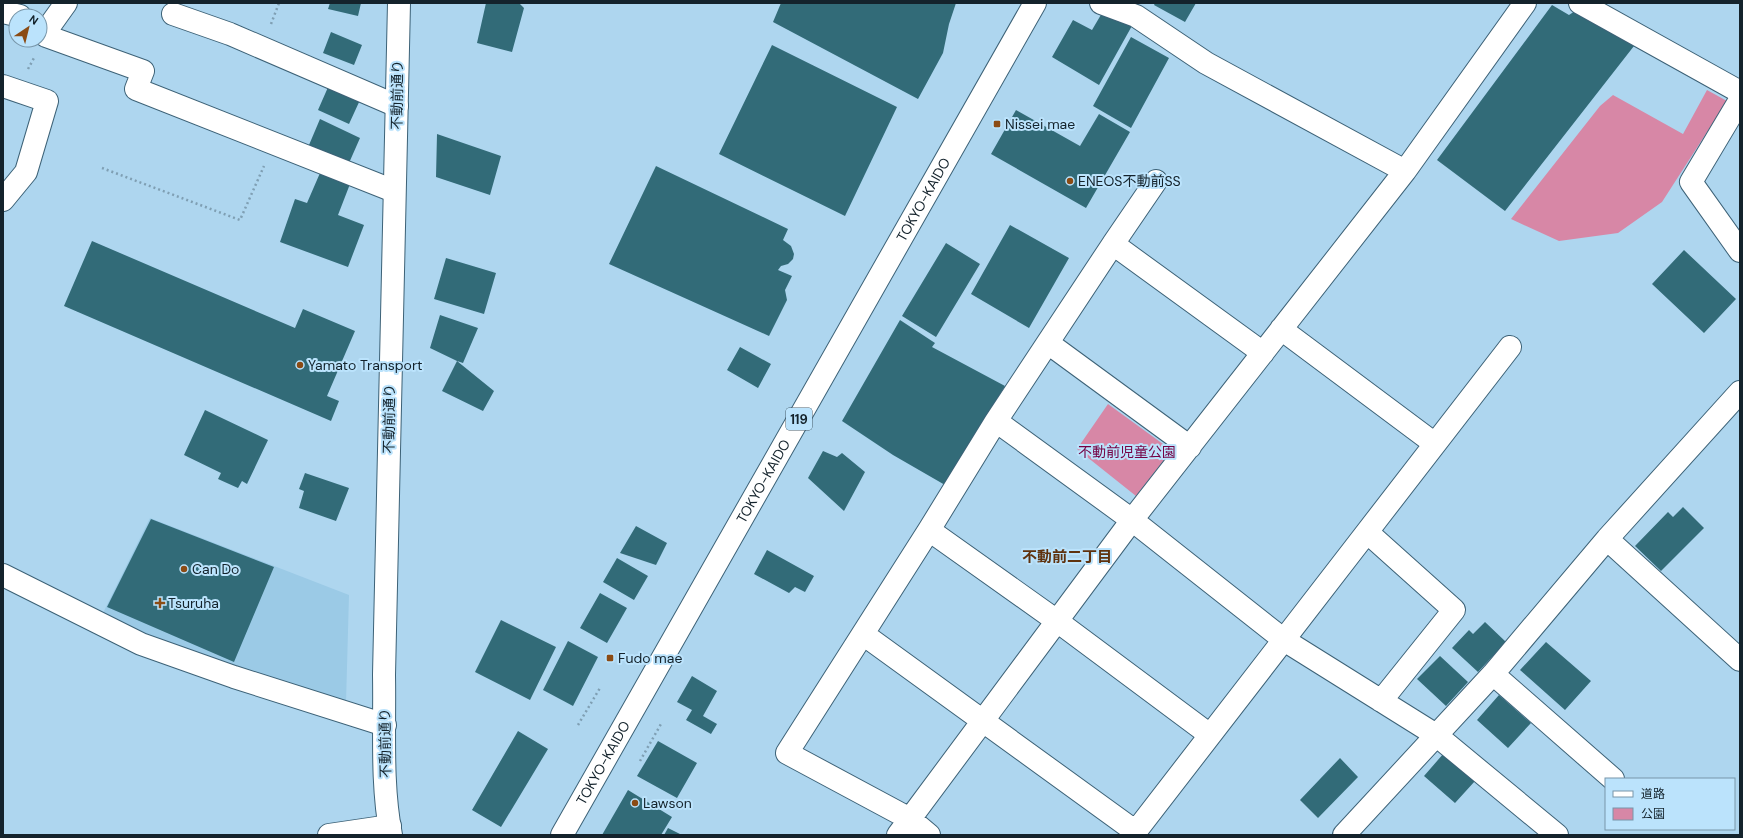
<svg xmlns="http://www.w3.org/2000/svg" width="1743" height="838" font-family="'DM Sans','Noto Sans JP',sans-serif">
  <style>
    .built { fill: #9bcae6 }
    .green { fill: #d787a6 }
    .building { fill: #326b78 }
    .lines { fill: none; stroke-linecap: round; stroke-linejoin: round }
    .street-casing { stroke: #3d6277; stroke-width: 24 }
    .secondary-casing { stroke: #3d6277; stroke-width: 24 }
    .highway-casing { stroke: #3d6277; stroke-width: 24 }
    .path { stroke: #7f9fb3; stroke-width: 2.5; stroke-dasharray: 2 3; stroke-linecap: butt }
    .street { stroke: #fff; stroke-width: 22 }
    .secondary { stroke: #fff; stroke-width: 22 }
    .highway { stroke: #fff; stroke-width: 22 }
    .poi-dot { fill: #8b4b14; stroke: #bbe3fc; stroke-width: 1.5 }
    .labels { text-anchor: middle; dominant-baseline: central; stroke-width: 4; stroke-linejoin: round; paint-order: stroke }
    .shield { fill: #bbe3fc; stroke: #465d6a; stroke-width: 1 }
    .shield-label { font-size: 13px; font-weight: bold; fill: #14232c }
    .street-label { font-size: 14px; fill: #14232c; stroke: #bbe3fc }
    .poi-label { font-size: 14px; fill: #14232c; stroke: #bbe3fc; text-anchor: start }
    .park-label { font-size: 14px; fill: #750143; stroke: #bbe3fc }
    .neighbourhood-label { font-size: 15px; font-weight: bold; fill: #5f320e; stroke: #bbe3fc }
  </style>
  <rect width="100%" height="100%" fill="#aed6ef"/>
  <path class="built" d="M150,518L349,595L346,703L148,638L102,615Z"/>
  <path class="green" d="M1707,90L1727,101L1662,202L1618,233L1559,241L1511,219L1600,106L1613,95L1683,134Z
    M1108,404L1163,444L1168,455L1136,496L1077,449Z"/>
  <path class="building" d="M330,3H361L358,16L328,9Z
    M486,3H519L524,8L512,52L477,43Z
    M781,3H956L949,24L943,53L918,99L773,22Z
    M1155,3H1196L1185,22L1154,5Z
    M1552,5L1569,15L1575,11L1634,46L1505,211L1437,160Z
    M1102,13L1133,24L1099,85L1052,57L1073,20L1092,30Z
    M331,32L362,45L354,65L323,53Z
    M1131,37L1169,58L1131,128L1093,106Z
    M772,45L897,107L845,216L719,154Z
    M329,85L360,100L349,124L318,110Z
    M1016,110L1080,146L1099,114L1130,132L1086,208L991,154Z
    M320,119L360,138L349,163L309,145Z
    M437,134L501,156L490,195L436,177Z
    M656,166L788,229L783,240L791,246L794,254L793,259L788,264L781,266L778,270L792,276L785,290L787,300L769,336L609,264Z
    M320,173L350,184L338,215L364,225L348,267L280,242L295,199L307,203Z
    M1010,225L1069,258L1029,328L971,294Z
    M92,241L295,328L303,309L355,331L327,396L339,401L331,421L64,306Z
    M946,243L980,264L936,337L902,316Z
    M1684,250L1736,299L1704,333L1652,284Z
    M446,258L496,273L484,314L434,299Z
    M440,315L478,328L463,363L457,361L494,391L483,411L442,391L457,361L430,348Z
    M900,320L935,343L932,347L1005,386L945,485L893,455L842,421Z
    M740,347L771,364L758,388L727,370Z
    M205,410L268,440L247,484L242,481L238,488L218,479L221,473L184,455Z
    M823,451L837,457L842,453L865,472L844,511L808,478Z
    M305,473L349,488L336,521L299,508L304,491L299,489Z
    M1683,507L1704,528L1661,571L1635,546L1668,512L1673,517Z
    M151,519L274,567L234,662L107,607Z
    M636,526L667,543L656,565L620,553Z
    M767,550L814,576L805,592L795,587L789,593L754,574Z
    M617,558L648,576L634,600L603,582Z
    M600,593L627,608L607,643L580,628Z
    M501,620L556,647L530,700L475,672Z
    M1485,622L1506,642L1478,672L1452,648L1469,630L1473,634Z
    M568,641L598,657L573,706L543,690Z
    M1546,642L1591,681L1565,710L1520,670Z
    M1440,656L1468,682L1446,706L1417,679Z
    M692,676L717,691L703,716L717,724L711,734L686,720L692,710L677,702Z
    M1499,695L1531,723L1508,748L1477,720Z
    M518,731L548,749L501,827L472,810Z
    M658,741L697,763L677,798L637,776Z
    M1444,753L1475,781L1455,803L1424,776Z
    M1340,758L1358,777L1318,818L1300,800Z
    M628,790L672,817L661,835H602Z
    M668,828L682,835H664Z"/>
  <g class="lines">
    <g class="street-casing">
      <path id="street" d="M66,3L51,24L46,36L143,71L136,89L394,191
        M1101,3L1136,16L1206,63L1405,171
        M1580,3L1740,92
        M3,12L20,16
        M173,14L230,34L397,106
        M3,86L47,101L26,172L3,200
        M1740,100L1691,182L1740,251
        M1156,181L1113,244L1263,353
        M1281,329L1435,444
        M1048,343L1190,447
        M996,421L1132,520L1284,640L1436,735L1557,835
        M929,530L1057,621L1210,735
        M1607,539L1740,660
        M3,575L141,644L234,677L385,725
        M863,634L1136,832
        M1493,674L1613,779
        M1381,701L1454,610L1367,532L1510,347
        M329,835L390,826
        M898,835L1132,520L1405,171L1525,3
        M929,835L910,819L787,753L929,530L996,421L1113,244
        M1133,835L1367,532
        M1344,835L1493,674L1607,539L1740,392"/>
    </g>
    <g class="secondary-casing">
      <path id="secondary" d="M391,835C381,783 385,728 384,675L399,3"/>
    </g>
    <g class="highway-casing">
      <g id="highway">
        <path id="s1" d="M562,835L1035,3"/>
      </g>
    </g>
    <path class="path" d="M271,24L279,3
      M28,69L34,58
      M102,168L240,220L264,166
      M578,725L600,688
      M640,761L661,724"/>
    <use href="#street" class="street"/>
    <use href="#secondary" class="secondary"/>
    <use href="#highway" class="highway"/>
  </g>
  <g class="poi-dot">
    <rect x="993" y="120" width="8" height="8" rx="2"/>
    <circle cx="1070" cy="181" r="4"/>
    <circle cx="300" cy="365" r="4"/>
    <circle cx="184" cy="569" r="4"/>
    <path d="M158 597h4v4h4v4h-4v4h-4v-4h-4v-4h4z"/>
    <rect x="606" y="654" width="8" height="8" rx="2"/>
    <circle cx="635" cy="803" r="4"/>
  </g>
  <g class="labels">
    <rect class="shield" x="786" y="408" width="26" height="22" rx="3"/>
    <g class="shield-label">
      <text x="799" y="419">119</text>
    </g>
    <g class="street-label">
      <text transform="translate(397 95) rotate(-89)">不動前通り</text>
      <text stroke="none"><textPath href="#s1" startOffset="731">TOKYO-KAIDO</textPath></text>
      <text transform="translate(389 419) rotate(-89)">不動前通り</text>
      <text stroke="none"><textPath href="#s1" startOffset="407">TOKYO-KAIDO</textPath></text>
      <text transform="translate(385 743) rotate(-91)">不動前通り</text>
      <text stroke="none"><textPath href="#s1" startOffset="83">TOKYO-KAIDO</textPath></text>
    </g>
    <g class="poi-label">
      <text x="1005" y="124">Nissei mae</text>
      <text x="1078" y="181">ENEOS不動前SS</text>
      <text x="308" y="365">Yamato Transport</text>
      <text x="192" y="569">Can Do</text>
      <text x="168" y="603">Tsuruha</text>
      <text x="618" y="658">Fudo mae</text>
      <text x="643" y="803">Lawson</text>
    </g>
    <g class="park-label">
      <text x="1127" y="452">不動前児童公園</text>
    </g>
    <g class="neighbourhood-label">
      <text x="1067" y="557">不動前二丁目</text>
    </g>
  </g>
  <rect width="1743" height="838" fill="none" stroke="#14232c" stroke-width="8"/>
  <rect x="1605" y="778" width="130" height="52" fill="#bbe3fc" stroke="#7896a9"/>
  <rect x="1613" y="791" width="20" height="6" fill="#ffffff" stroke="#7896a9"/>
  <text x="1641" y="798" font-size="12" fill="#14232c">道路</text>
  <rect x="1613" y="808" width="20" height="12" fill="#d787a6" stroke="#7896a9"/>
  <text x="1641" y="818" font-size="12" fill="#14232c">公園</text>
  <g transform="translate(28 28) rotate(35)"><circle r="19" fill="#bbe3fc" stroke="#7896a9"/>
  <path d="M0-3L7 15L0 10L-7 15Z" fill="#8b4b14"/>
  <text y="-6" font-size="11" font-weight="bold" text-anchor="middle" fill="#14232c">N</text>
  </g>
</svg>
